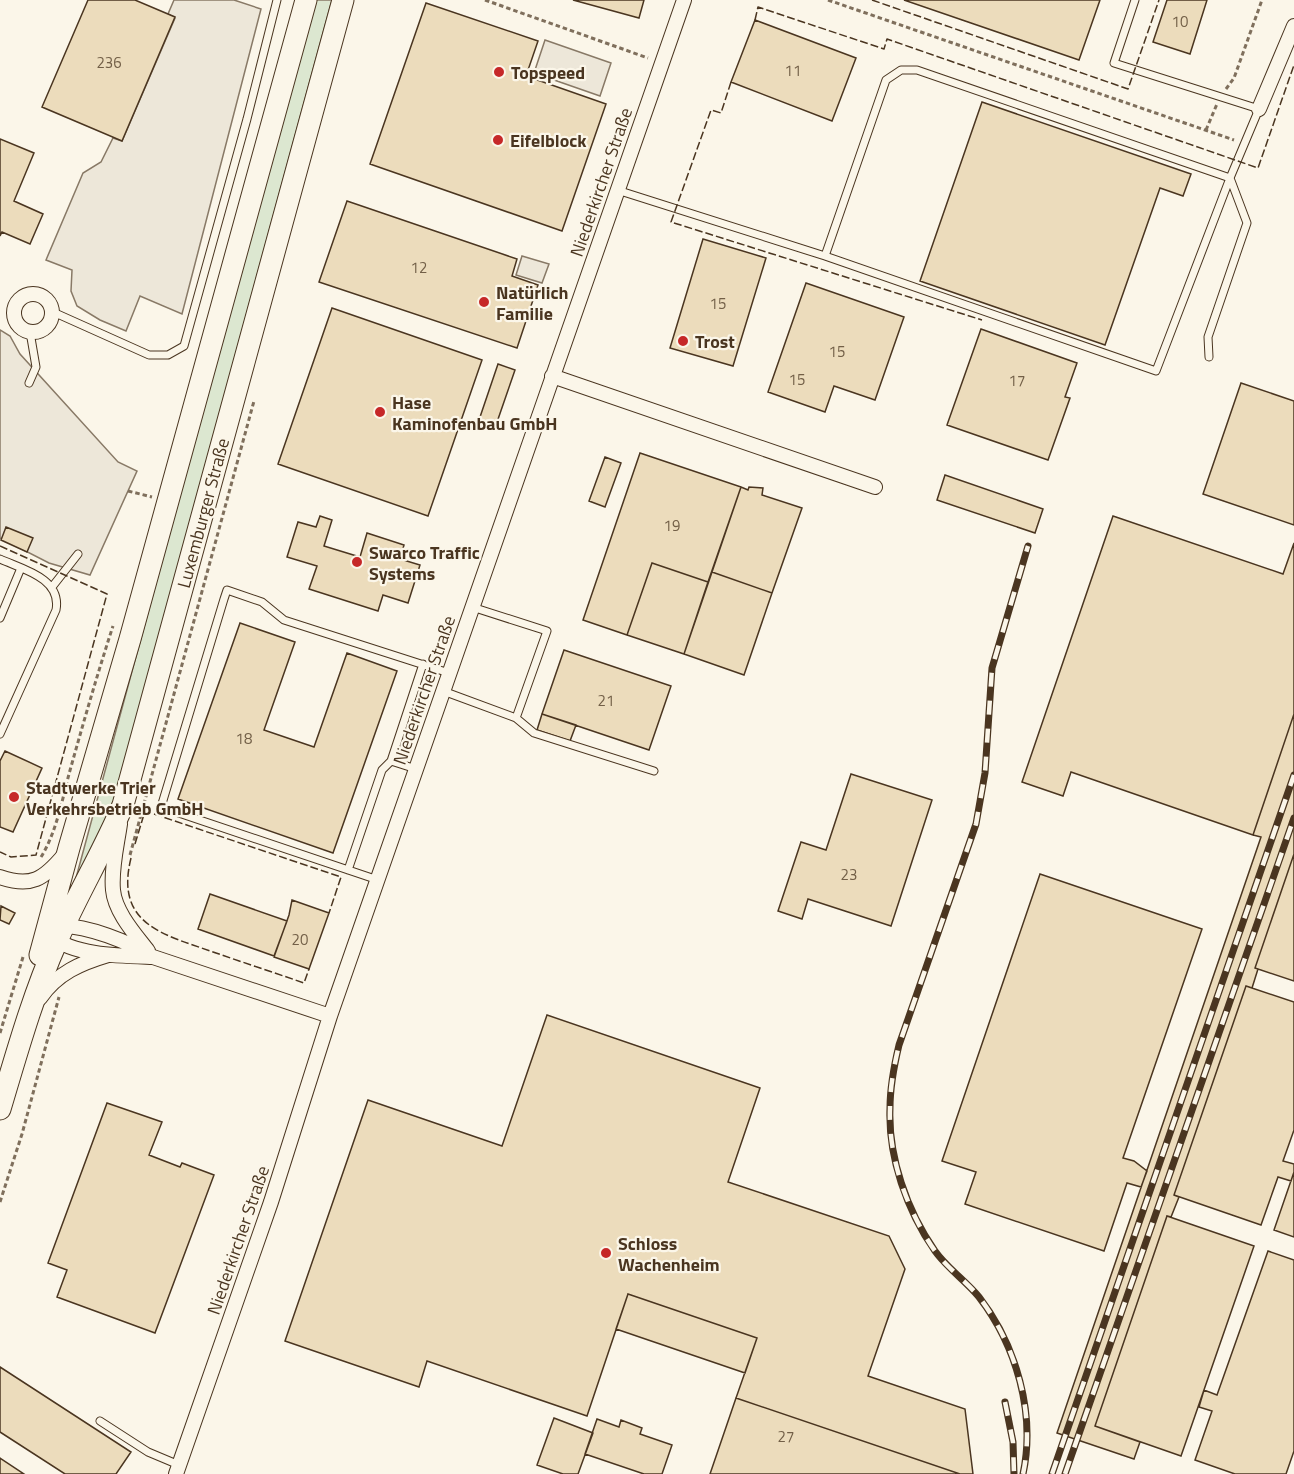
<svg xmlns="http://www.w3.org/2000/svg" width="1294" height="1474" font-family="'Titillium Web',sans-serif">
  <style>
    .green { fill: #dce7d0; stroke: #887966; stroke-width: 1.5 }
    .parking { fill: #ede7d9; stroke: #887966; stroke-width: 1.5 }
    .building { fill: #ecdcbc; stroke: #4a3520; stroke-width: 1.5 }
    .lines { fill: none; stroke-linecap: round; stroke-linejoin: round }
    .lane-casing { stroke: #4a3520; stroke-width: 9 }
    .street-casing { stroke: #4a3520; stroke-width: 16 }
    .primary-casing { stroke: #4a3520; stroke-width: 23 }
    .path { stroke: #7f6f5c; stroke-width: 3; stroke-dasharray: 4.5 3; stroke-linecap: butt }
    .lane { stroke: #fbf6e9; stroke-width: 7 }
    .street { stroke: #fbf6e9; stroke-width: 14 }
    .primary { stroke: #fbf6e9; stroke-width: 21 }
    .rail-casing { stroke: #4a3520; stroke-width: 7 }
    .rail { stroke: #fbf6e9; stroke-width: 4.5; stroke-dasharray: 14; stroke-linecap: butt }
    .fence { stroke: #4a3520; stroke-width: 1.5; stroke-dasharray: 8 3; stroke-linecap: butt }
    .poi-dot { fill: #c62828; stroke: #fbf6e9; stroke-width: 2 }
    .labels { text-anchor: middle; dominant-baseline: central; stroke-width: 4.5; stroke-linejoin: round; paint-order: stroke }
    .number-label { font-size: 15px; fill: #725f47 }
    .poi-label { font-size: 18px; font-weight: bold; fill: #4a3520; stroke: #fbf6e9; text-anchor: start }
    .street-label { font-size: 18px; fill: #4a3520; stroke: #fbf6e9 }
  </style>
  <rect width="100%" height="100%" fill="#fbf6e9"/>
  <path class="green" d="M314,0H332L108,824L73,889Z"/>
  <path class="parking" d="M174,0H234L261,9L182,314L140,296L126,331L100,320L77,306L71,291L72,270L46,260L83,173L101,162L113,138L122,141L175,18L168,14Z
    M545,40L611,63L600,96L534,73Z
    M522,256L549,264L542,283L516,275Z
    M0,330L10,336L20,354L118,462L137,471L90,575L49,563L0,538Z"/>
  <path class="building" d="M88,0H135L175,17L122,141L42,107Z
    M573,0H644L639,18Z
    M904,0H1100L1079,60Z
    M1167,0H1207L1190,54L1153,42Z
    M426,3L538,41L526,76L606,104L562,231L370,164Z
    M755,20L856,58L832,121L731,82Z
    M982,102L1191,174L1183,196L1160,188L1105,345L920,281Z
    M0,139L34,153L14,201L43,214L30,244L2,232L0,236Z
    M347,201L517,259L512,276L538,285L517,348L319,282Z
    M703,239L766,258L733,366L670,348Z
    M806,283L904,317L875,400L834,386L825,412L768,392Z
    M332,308L482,360L428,516L278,464Z
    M981,329L1077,363L1065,397L1070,398L1048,460L947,425Z
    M498,364L515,370L496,425L479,420Z
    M1241,383L1294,401V525L1203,494Z
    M640,453L741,487L708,582L652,563L627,635L583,620Z
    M605,457L621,463L605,507L589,501Z
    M945,475L1043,509L1035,533L937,500Z
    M945,475L1043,509L1035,533L937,500Z
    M741,487L748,490L749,487L763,488L762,495L802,508L772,593L712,572Z
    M741,487L748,490L749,487L763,488L762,495L802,508L772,593L712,572Z
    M320,516L332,520L324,546L360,557L367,533L404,545L400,559L420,565L408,603L383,595L378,611L309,589L317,566L287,557L298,522L316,527Z
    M1113,516L1283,574L1294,543V714L1253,835L1071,772L1063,796L1022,782Z
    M6,527L33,538L27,552L1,540Z
    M652,563L708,582L684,654L627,635Z
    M652,563L708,582L684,654L627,635Z
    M712,572L772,593L744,675L684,654Z
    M712,572L772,593L744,675L684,654Z
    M240,623L295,642L264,730L314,747L347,653L397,671L333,853L178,799Z
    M564,650L671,686L649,750L542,714Z
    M542,714L576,725L570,741L537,730Z
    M542,714L576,725L570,741L537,730Z
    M1294,714V854L1255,968L1258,969L1252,988L1246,986L1174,1195L1179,1197L1171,1217L1167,1216L1095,1426L1140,1442L1134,1459L1057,1433L1261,837L1253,835Z
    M5,751L42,768L13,832L0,827V761Z
    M851,774L932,800L891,926L808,899L802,919L778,911L801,842L826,850Z
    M1294,854V981L1255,968Z
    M1040,874L1202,929L1123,1158L1134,1161L1147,1171L1141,1187L1127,1183L1104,1251L965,1204L976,1172L942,1161Z
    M210,894L287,921L274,956L198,929Z
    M292,900L329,913L309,969L274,957L289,915Z
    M1,906L15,913L9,924L0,920Z
    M1246,986L1294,1002V1130L1283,1161L1294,1164V1172L1291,1181L1278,1177L1261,1225L1174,1195Z
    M547,1015L760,1088L728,1182L889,1236L905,1269L868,1376L965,1409L973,1474H960L736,1398L757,1338L628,1294L587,1416L427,1361L419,1387L285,1341L368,1100L502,1146Z
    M107,1103L162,1122L149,1155L180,1167L182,1163L214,1175L155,1333L57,1297L67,1270L48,1263Z
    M107,1103L162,1122L149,1155L180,1167L182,1163L214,1175L155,1333L57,1297L67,1270L48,1263Z
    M1294,1172V1237L1274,1230Z
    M1167,1216L1254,1246L1181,1456L1095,1426Z
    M1268,1251L1294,1260V1451L1286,1474H1235L1195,1460L1212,1411L1199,1407L1204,1390L1217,1395Z
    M628,1294L757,1338L745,1373L616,1329Z
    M0,1367L131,1452L116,1474H65L0,1432Z
    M736,1398L960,1474H710Z
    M554,1418L593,1433L578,1474H563L537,1465Z
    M597,1419L619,1427L621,1420L642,1428L640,1434L672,1445L662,1474H644L585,1454Z
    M0,1458L24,1474H0Z"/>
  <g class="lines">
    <g class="lane-casing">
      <path id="lane" d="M617,190L825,256L1156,371L1230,178L1259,109L1114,63L1135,0
        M825,256L886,80L901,70H917L1230,178L1247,223L1208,337L1209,357
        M53,312L149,355H168L184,346L247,119L277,0
        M29,383L36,367L30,332
        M0,559C22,569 62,578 56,610L0,734
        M52,587L78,554
        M472,607L547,631L516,718
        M0,618L21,568
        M443,691L516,718L534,733L654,771
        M391,761L423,664
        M348,870L382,770L391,761L416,769
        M378,880L161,807L224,599L227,590L262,602L284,620L449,673
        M100,1421L148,1452L179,1465"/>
    </g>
    <g class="street-casing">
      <path id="street" d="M1259,109L1294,26
        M14 313a19 19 0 1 1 38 0a19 19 0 1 1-38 0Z
        M552,376L875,487
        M120,824C117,845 111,869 113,890C115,912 135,934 148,951
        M0,877C31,888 44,879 64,855
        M59,926C87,925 129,942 153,957
        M52,936C72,956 125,956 153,957L330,1016
        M40,998C57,973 81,963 108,955
        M176,1474L271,1202L330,1016L684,0"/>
    </g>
    <g class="primary-casing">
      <path id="primary" d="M40,955L69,848L130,639L306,0
        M0,1109C17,1052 33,995 57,941C77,895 103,852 123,805L343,0"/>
    </g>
    <path class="path" d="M485,0L648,58
      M828,0L1234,140
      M540,81L542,76
      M1226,89L1234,78L1262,0
      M1206,130L1217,104
      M128,491L152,497
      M130,855L254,401
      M41,857C56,833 62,801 69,774C83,724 97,675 113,626
      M0,1033L23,957
      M0,1202L22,1134L59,997"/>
    <use href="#lane" class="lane"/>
    <use href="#street" class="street"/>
    <use href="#primary" class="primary"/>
    <g class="rail-casing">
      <path id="rail" d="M1005,1402L1013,1442L1014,1474
        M1023,1474C1036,1413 1016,1345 979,1297C966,1281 947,1268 935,1251C907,1211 888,1157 890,1108C890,1087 894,1066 899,1045L976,824L985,773L992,668L1028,546
        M1052,1474L1294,775
        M1065,1474L1294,818"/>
    </g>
    <use href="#rail" class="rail"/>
    <path class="fence" d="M872,0L1128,89L1159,0
      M755,20L758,7L884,49L887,39L1258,168L1294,65
      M731,82L721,113L711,110L671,222L982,320
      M0,546L107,594L36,855L11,857L0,852
      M135,844L145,811L341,877L329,913
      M131,858C114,926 166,935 216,953C245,963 275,973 304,983L309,969"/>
  </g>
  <g class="poi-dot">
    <circle cx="499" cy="72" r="6"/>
    <circle cx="498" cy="140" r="6"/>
    <circle cx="484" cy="302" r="6"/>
    <circle cx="683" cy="341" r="6"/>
    <circle cx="380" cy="412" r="6"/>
    <circle cx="357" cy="562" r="6"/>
    <circle cx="14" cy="797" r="6"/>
    <circle cx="606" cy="1253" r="6"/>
  </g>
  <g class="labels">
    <g class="number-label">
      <text x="1180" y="21">10</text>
      <text x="109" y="62">236</text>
      <text x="793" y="70">11</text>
      <text x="419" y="267">12</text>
      <text x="718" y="303">15</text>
      <text x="837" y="351">15</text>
      <text x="797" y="379">15</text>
      <text x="1017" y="380">17</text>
      <text x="672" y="525">19</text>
      <text x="606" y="700">21</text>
      <text x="244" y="738">18</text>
      <text x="849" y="874">23</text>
      <text x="300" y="939">20</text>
      <text x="786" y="1436">27</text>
    </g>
    <g class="poi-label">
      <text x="511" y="72">Topspeed</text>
      <text x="510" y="140">Eifelblock</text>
      <text x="496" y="292">Natürlich<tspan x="496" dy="21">Familie</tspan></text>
      <text x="695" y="341">Trost</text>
      <text x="392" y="402">Hase<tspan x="392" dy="21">Kaminofenbau GmbH</tspan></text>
      <text x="369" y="552">Swarco Traffic<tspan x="369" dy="21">Systems</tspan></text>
      <text x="26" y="787">Stadtwerke Trier<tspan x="26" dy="21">Verkehrsbetrieb GmbH</tspan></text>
      <text x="618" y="1243">Schloss<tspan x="618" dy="21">Wachenheim</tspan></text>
    </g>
    <g class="street-label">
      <text transform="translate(601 182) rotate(-71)">Niederkircher Straße</text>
      <text transform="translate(203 513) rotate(-75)">Luxemburger Straße</text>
      <text transform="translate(424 690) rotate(-71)">Niederkircher Straße</text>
      <text transform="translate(238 1240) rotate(-71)">Niederkircher Straße</text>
    </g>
  </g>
</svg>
